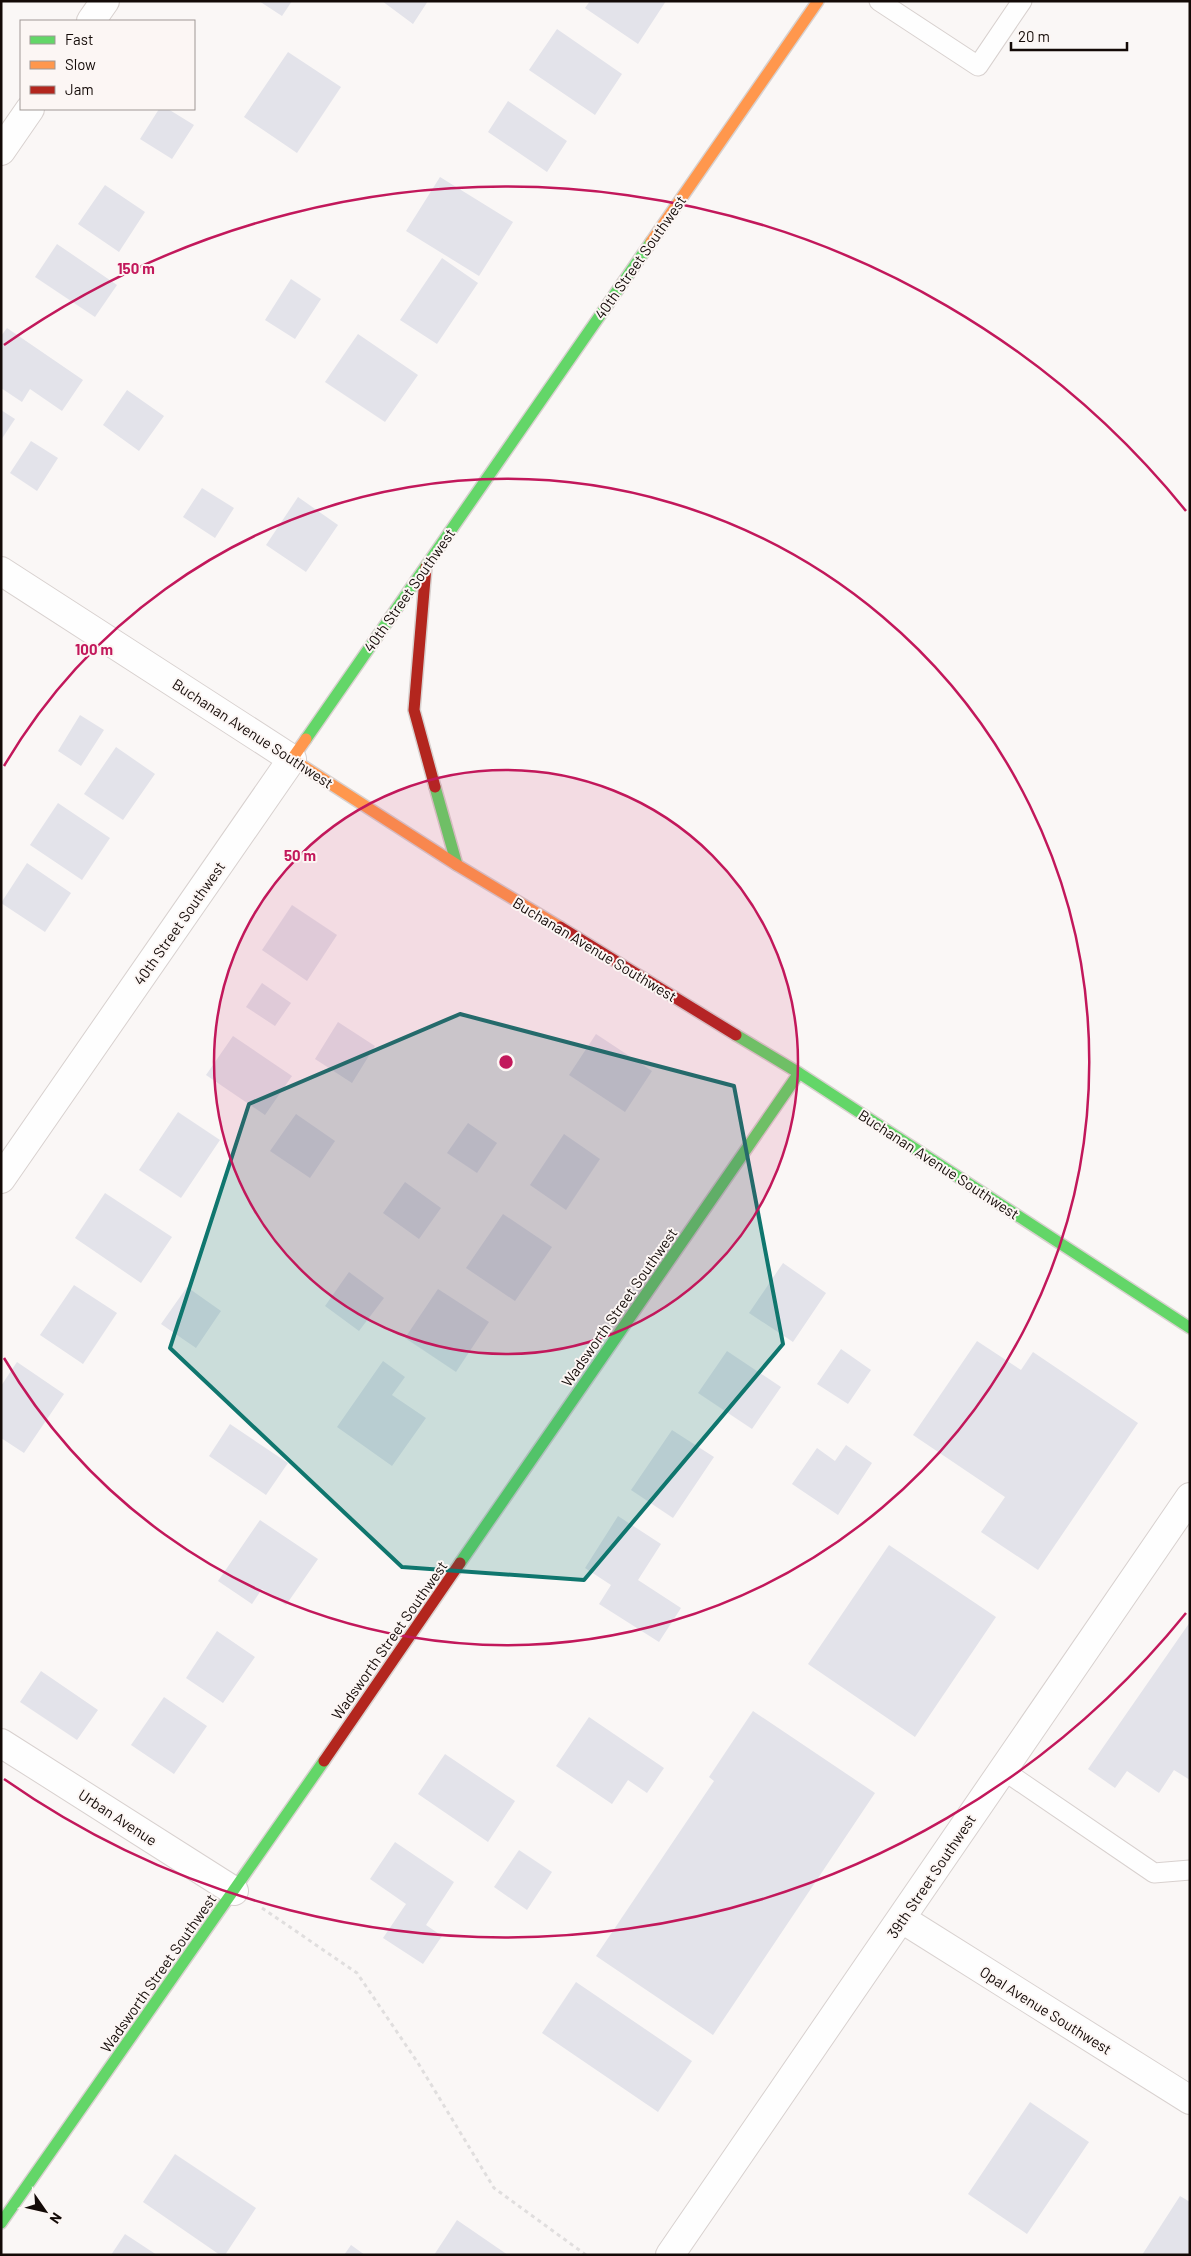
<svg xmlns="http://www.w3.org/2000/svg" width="1191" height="2256" font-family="Barlow,sans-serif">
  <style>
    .building { fill: #e3e3ea }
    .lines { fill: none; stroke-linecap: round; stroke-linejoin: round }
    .lane-casing { stroke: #d8d1cf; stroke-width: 21 }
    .street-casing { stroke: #d8d1cf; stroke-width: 30 }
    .fast-casing { stroke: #d8d1cf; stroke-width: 14 }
    .slow-casing { stroke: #d8d1cf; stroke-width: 14 }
    .jam-casing { stroke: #d8d1cf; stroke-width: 14 }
    .path { stroke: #e0dede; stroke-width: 3; stroke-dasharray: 4 4; stroke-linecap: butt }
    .lane { stroke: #fefefe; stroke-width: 19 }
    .street { stroke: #fefefe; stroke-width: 28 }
    .fast { stroke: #63d668; stroke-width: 11 }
    .slow { stroke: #ff974d; stroke-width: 11 }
    .jam { stroke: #b3261e; stroke-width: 11 }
    .marked { fill: #0f766e; fill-opacity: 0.2; stroke: #0f766e; stroke-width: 4; stroke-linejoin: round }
    .ring { fill: none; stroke: #c2185b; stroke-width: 2.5 }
    .labels { text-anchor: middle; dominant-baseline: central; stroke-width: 4; stroke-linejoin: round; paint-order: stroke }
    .street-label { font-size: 15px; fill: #130a07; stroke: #fcf6f4 }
    .centre { fill: #c2185b; stroke: #fcf6f4; stroke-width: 2.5 }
    .ring-label { font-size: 15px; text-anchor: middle; font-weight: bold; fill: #c2185b; stroke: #fcf6f4; stroke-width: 4; stroke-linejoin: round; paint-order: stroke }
  </style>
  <rect width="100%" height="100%" fill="#faf7f6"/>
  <path class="building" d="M259,1H292L282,16Z
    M382,1H428L413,24Z
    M590,1H666L638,44L585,8Z
    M557,29L622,74L595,115L529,70Z
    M288,52L341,87L297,153L244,117Z
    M508,101L567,141L547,172L488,132Z
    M159,109H168L194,125L172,159L140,139Z
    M440,177L513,222L479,276L406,231Z
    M105,185L145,212L119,252L78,224Z
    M57,244L117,285L95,317L35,277Z
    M442,258L478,283L437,344L400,320Z
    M291,279L321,299L295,339L265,320Z
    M7,328L83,380L62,411L30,389L22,402L1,388V336Z
    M358,334L418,375L385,422L325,382Z
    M127,390L164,416L139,451L103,425Z
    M1,410L15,419L1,440Z
    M31,441L58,458L37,491L10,473Z
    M202,488L234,508L215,538L183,517Z
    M298,497L338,525L306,572L266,545Z
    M80,715L104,730L81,766L58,751Z
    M116,747L155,774L123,820L84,794Z
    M58,803L110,838L82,880L30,845Z
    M27,863L71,893L45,932L1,903Z
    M292,905L337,935L307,981L262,950Z
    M262,983L291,1003L275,1026L246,1007Z
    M338,1022L375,1046L352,1083L315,1059Z
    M596,1034L652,1071L625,1112L569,1075Z
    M233,1036L292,1076L265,1115L206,1075Z
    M178,1112L220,1140L181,1198L139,1170Z
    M296,1114L335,1141L310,1178L270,1151Z
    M468,1123L497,1143L477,1173L447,1153Z
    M564,1134L600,1159L566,1210L530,1185Z
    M405,1182L441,1208L419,1239L383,1213Z
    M105,1193L172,1237L141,1283L75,1238Z
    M503,1214L552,1247L515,1301L466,1268Z
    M783,1263L826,1293L793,1342L749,1313Z
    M349,1272L384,1298L359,1331L325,1306Z
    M74,1285L117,1313L83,1364L40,1335Z
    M187,1287L221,1311L196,1348L161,1324Z
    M438,1289L489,1322L456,1372L405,1338Z
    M977,1341L1021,1370L1033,1352L1138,1423L1038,1570L981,1532L1005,1497L913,1435Z
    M841,1349L871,1370L848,1404L817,1384Z
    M727,1351L781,1387L752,1429L698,1393Z
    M383,1361L405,1377L392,1395L426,1418L392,1466L337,1427Z
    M17,1362L64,1394L24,1453L1,1438V1386Z
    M230,1424L288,1463L266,1495L209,1456Z
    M672,1430L714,1457L673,1518L631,1490Z
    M846,1445L872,1463L838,1515L792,1484L817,1448L835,1461Z
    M618,1516L661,1544L638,1580L681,1608L659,1642L599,1604L611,1585L585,1568Z
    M260,1520L318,1559L286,1605L262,1589L252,1604L218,1581Z
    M889,1545L996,1617L915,1737L808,1664Z
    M1190,1622V1780L1174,1770L1159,1793L1127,1771L1115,1788L1088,1769Z
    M217,1631L255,1657L223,1703L186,1678Z
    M41,1671L98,1710L77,1740L20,1702Z
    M164,1697L207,1726L174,1774L131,1745Z
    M753,1711L875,1793L713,2035L596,1956L714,1781L709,1777Z
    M589,1717L664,1768L647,1793L628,1780L612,1804L556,1766Z
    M445,1754L515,1801L488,1842L418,1794Z
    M395,1842L454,1882L426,1925L442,1936L423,1964L383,1938L406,1904L370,1879Z
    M519,1850L552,1872L527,1910L494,1887Z
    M576,1982L692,2061L658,2112L542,2033Z
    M1030,2102L1089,2142L1027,2234L968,2194Z
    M175,2154L256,2208L225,2255H220L143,2202Z
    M1180,2196L1190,2202V2255H1142Z
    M457,2220L508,2255H434Z
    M125,2234L157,2255H111Z
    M351,2245L365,2255H344Z"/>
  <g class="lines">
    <g class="lane-casing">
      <path id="lane" d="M879,1L978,66L1022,1
        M1003,1770L1154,1873L1190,1870"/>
    </g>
    <g class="street-casing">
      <path id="street" d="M91,21L105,1
        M1,151L30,109
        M1,571L292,759L1,1179
        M1,1743L234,1891
        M902,1919L1190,2100
        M670,2255L1190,1497"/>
    </g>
    <g class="fast-casing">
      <path id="fast" d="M306,739L651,242
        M435,787L457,865
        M736,1035L799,1073L1190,1328
        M460,1563L799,1073
        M1,2223L324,1761"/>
    </g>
    <g class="slow-casing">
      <path id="slow" d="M651,242L818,1
        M306,739L292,759L457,865L560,927"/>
    </g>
    <g class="jam-casing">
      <path id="jam" d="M426,567L414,710L435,787
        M560,927L736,1035
        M324,1761L460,1563"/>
    </g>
    <path class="path" d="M262,1908L357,1973L418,2063L494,2188L586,2255"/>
    <use href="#lane" class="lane"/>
    <use href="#street" class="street"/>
    <use href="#fast" class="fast"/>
    <use href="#slow" class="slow"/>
    <use href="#jam" class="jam"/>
  </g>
  <path class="marked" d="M460,1014L734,1086L783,1344L584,1580L402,1567L170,1348L249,1104Z"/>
  <circle cx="506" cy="1062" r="292" fill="#c2185b" fill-opacity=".12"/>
  <g class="ring">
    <circle cx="506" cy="1062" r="292"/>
    <path d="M4 766A583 583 0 1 1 4 1358"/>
    <path d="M1186 1613A875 875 0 0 1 4 1779M4 345A875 875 0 0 1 1186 511"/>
  </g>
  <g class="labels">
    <g class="street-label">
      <text transform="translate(640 257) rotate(-55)">40th Street Southwest</text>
      <text transform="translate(409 590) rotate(-55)">40th Street Southwest</text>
      <text transform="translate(253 733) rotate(33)">Buchanan Avenue Southwest</text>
      <text transform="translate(179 923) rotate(-55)">40th Street Southwest</text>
      <text transform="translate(595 949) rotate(31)">Buchanan Avenue Southwest</text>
      <text transform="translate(939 1164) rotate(33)">Buchanan Avenue Southwest</text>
      <text transform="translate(619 1307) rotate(-55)">Wadsworth Street Southwest</text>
      <text transform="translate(389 1640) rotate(-55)">Wadsworth Street Southwest</text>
      <text transform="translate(118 1817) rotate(33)">Urban Avenue</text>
      <text transform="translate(931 1876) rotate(-56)">39th Street Southwest</text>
      <text transform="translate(158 1973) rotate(-55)">Wadsworth Street Southwest</text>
      <text transform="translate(1046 2010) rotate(32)">Opal Avenue Southwest</text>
    </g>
  </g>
  <circle cx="506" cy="1062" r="8" class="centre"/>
  <g class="ring-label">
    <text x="136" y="274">150 m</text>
    <text x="94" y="655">100 m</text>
    <text x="300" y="861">50 m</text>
  </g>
  <rect width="1191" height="2256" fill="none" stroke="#130a07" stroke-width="5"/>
  <rect x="20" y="20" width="175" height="90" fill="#fcf6f4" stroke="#9f9895"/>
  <rect x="30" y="36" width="25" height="8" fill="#63d668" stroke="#9f9895"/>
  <text x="65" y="45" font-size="15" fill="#130a07">Fast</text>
  <rect x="30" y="61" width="25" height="8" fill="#ff974d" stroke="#9f9895"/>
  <text x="65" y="70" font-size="15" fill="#130a07">Slow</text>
  <rect x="30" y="86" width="25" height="8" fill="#b3261e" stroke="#9f9895"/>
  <text x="65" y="95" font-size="15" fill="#130a07">Jam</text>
  <g transform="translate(45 2211) rotate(124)" stroke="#fcf6f4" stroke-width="4" paint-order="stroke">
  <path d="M0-4L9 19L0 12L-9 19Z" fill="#130a07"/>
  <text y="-8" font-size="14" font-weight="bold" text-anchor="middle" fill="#130a07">N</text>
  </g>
  <path d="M1011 42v8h116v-8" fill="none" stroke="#130a07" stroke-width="2.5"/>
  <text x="1018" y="42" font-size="15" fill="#130a07" stroke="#fcf6f4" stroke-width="4" paint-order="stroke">20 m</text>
</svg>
